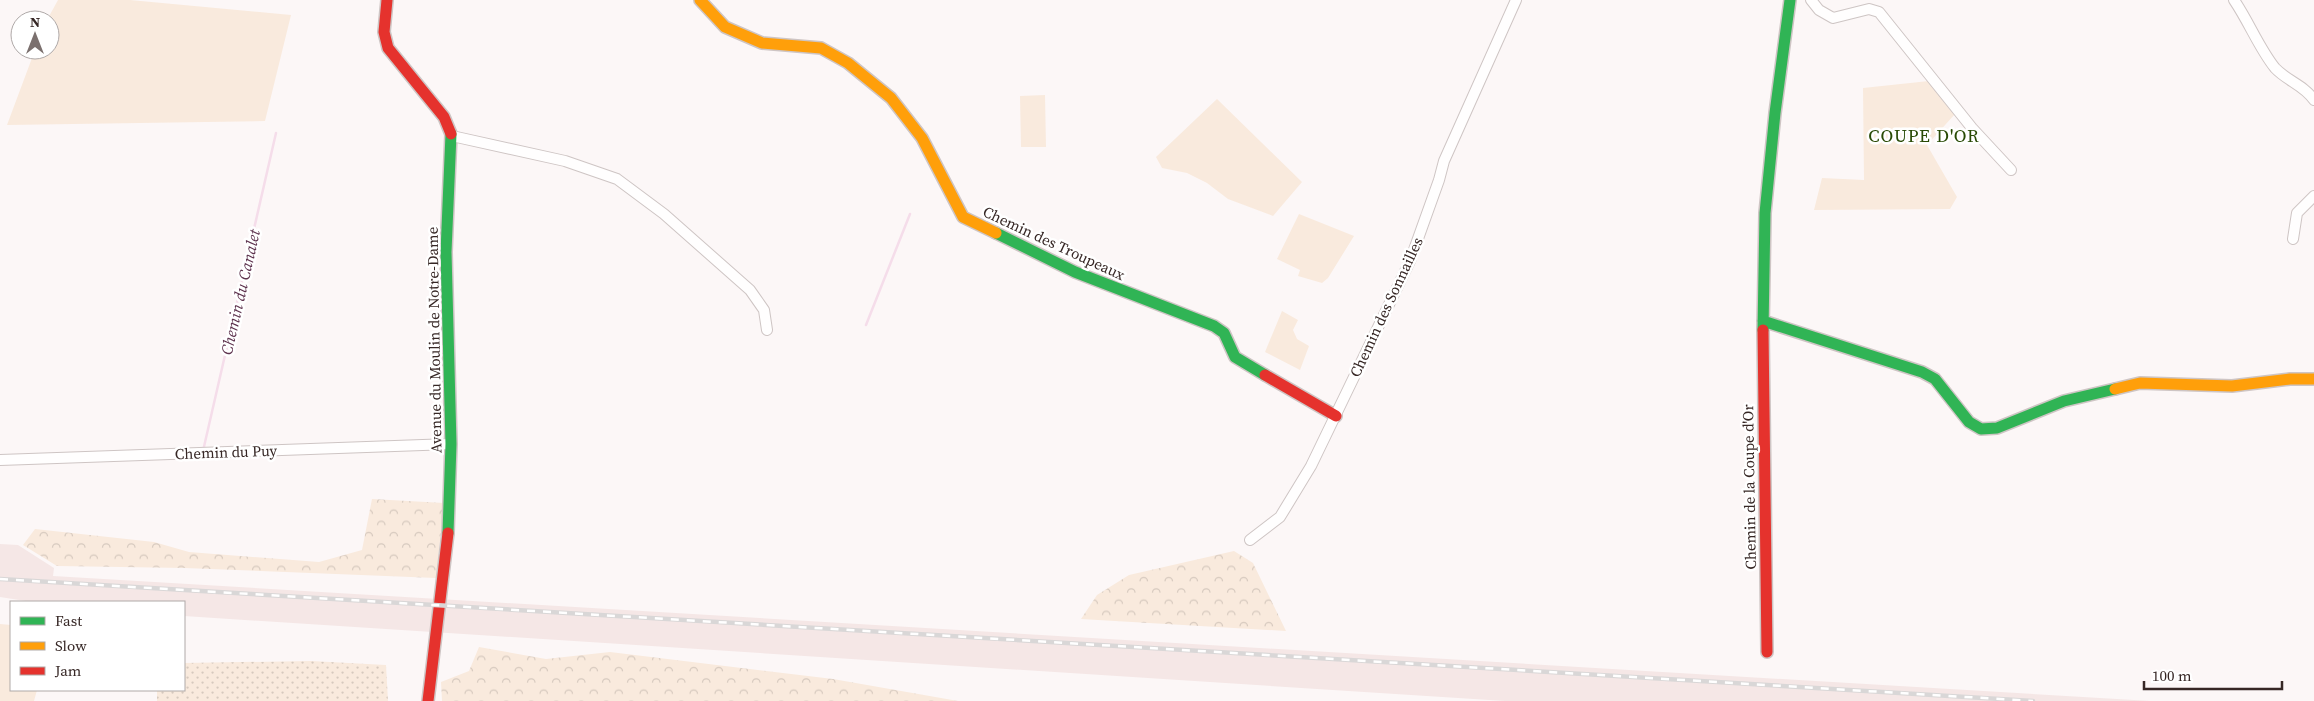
<svg xmlns="http://www.w3.org/2000/svg" width="2314" height="701" font-family="'Source Serif 4',serif">
  <style>
    .built { fill: #f5e7e6 }
    .green { fill: #f9eadd }
    .forest { fill: url(#forest-crowns) }
    .garden { fill: url(#garden-dots) }
    .lines { fill: none; stroke-linecap: round; stroke-linejoin: round }
    .stream { stroke: #f5ddea; stroke-width: 2.5 }
    .street-casing { stroke: #cec5c4; stroke-width: 12 }
    .fast-casing { stroke: #cec5c4; stroke-width: 14 }
    .slow-casing { stroke: #cec5c4; stroke-width: 14 }
    .jam-casing { stroke: #cec5c4; stroke-width: 14 }
    .street { stroke: #fffefe; stroke-width: 10 }
    .fast { stroke: #30b455; stroke-width: 11 }
    .slow { stroke: #ff9f0a; stroke-width: 11 }
    .jam { stroke: #e5322d; stroke-width: 11 }
    .rail-casing { stroke: #d9d7d7; stroke-width: 4.5 }
    .rail { stroke: #fff; stroke-width: 2.5; stroke-dasharray: 8; stroke-linecap: butt }
    .labels { text-anchor: middle; dominant-baseline: central; stroke-width: 5; stroke-linejoin: round; paint-order: stroke }
    .street-label { font-size: 15px; fill: #362725; stroke: #fff }
    .water-label { font-size: 16px; font-style: italic; fill: #5e334e; stroke: #fff }
    .quarter-label { font-size: 18px; letter-spacing: 1px; fill: #294a05; stroke: #fff }
  </style>
  <defs>
    <pattern id="forest-crowns" width="20" height="18" patternUnits="userSpaceOnUse" patternTransform="scale(1.25)"><rect width="20" height="18" fill="#f9eadd"/><path d="M2 6a3 3 0 1 1 6 0M12 15a3 3 0 1 1 6 0" fill="none" stroke="#d6c9be"/></pattern>
    <pattern id="garden-dots" width="8" height="8" patternUnits="userSpaceOnUse" patternTransform="scale(1.25)"><rect width="8" height="8" fill="#f9eadd"/><path d="M2 2h.1M6 6h.1" fill="none" stroke="#d6c9be" stroke-width="1.8" stroke-linecap="round"/></pattern>
  </defs>
  <rect width="100%" height="100%" fill="#fcf7f7"/>
  <path class="built" d="M0,544L18,545L54,568L53,576L2151,701H1505L184,616V602H32L0,597Z"/>
  <path class="green" d="M58,0H130L291,15L265,121L7,125L35,50H50V20H47Z
    M1929,81L1955,114L1927,145L1957,197L1950,209L1814,210L1822,178L1864,180L1863,88Z
    M1045,95L1046,147H1021L1020,96Z
    M1217,99L1302,182L1273,216L1228,199L1207,183L1187,173L1162,168L1156,157Z
    M1299,214L1354,236L1328,278L1322,283L1298,276L1300,270L1277,259Z
    M1282,311L1298,320L1293,330L1297,339L1309,346L1300,370L1265,352Z
    M0,624L11,625V690H37L34,701H0Z"/>
  <path class="forest" d="M372,499L444,503L436,578L184,568L57,566L23,545L35,529L154,542L189,552L319,562L362,550Z
    M1234,551L1253,563L1286,631L1081,619L1097,595L1129,575Z
    M479,647L546,659L610,652L833,679L958,701H442L441,682L469,671Z"/>
  <path class="garden" d="M311,661L386,665L388,701H157V690H184V663Z"/>
  <g class="lines">
    <path class="stream" d="M866,325L910,214
      M203,451L276,133"/>
    <g class="street-casing">
      <path id="street" d="M1811,0L1819,10L1833,18L1869,9L1879,12L1972,128L2011,170
        M2234,0C2249,22 2259,48 2275,68C2287,81 2304,85 2314,100
        M452,136L565,161L617,179L664,214L750,290L764,310L767,330
        M2293,239L2297,213L2314,196
        M0,460L451,444
        M1250,540L1280,517L1311,466L1410,261L1439,180L1444,161L1516,0"/>
    </g>
    <g class="fast-casing">
      <path id="fast" d="M996,233L1075,272L1214,326L1224,333L1235,357L1265,375
        M1763,321L1922,372L1935,379L1969,422L1981,429L1997,428L2064,401L2115,389
        M1763,330L1765,213L1775,113L1790,0
        M448,533L451,444L446,252L451,134"/>
    </g>
    <g class="slow-casing">
      <path id="slow" d="M700,0L725,27L762,43L821,48L848,63L891,98L922,138L963,217L996,233
        M2115,389L2140,383L2232,386L2290,379H2314"/>
    </g>
    <g class="jam-casing">
      <path id="jam" d="M387,0L384,32L388,48L444,117L451,134
        M1763,330L1767,652
        M1265,375L1336,416
        M428,701L448,533"/>
    </g>
    <use href="#street" class="street"/>
    <use href="#fast" class="fast"/>
    <use href="#slow" class="slow"/>
    <use href="#jam" class="jam"/>
    <g class="rail-casing">
      <path id="rail" d="M0,579L2033,701"/>
    </g>
    <use href="#rail" class="rail"/>
  </g>
  <g class="labels">
    <g class="street-label">
      <text transform="translate(1054 243) rotate(25)">Chemin des Troupeaux</text>
      <text transform="translate(1386 307) rotate(-65)">Chemin des Sonnailles</text>
      <text transform="translate(434 340) rotate(-91)">Avenue du Moulin de Notre-Dame</text>
      <text transform="translate(226 452) rotate(-2)">Chemin du Puy</text>
      <text transform="translate(1749 487) rotate(-91)">Chemin de la Coupe d'Or</text>
    </g>
    <g class="water-label">
      <text transform="translate(240 292) rotate(-77)">Chemin du Canalet</text>
    </g>
    <g class="quarter-label">
      <text x="1924" y="135">COUPE D'OR</text>
    </g>
  </g>
  <rect x="10" y="601" width="175" height="90" fill="#ffffff" stroke="#afa9a8"/>
  <rect x="20" y="617" width="25" height="8" fill="#30b455" stroke="#afa9a8"/>
  <text x="55" y="626" font-size="15" fill="#362725">Fast</text>
  <rect x="20" y="642" width="25" height="8" fill="#ff9f0a" stroke="#afa9a8"/>
  <text x="55" y="651" font-size="15" fill="#362725">Slow</text>
  <rect x="20" y="667" width="25" height="8" fill="#e5322d" stroke="#afa9a8"/>
  <text x="55" y="676" font-size="15" fill="#362725">Jam</text>
  <g transform="translate(35 35)"><circle r="24" fill="#ffffff" stroke="#afa9a8"/>
  <path d="M0-4L9 19L0 12L-9 19Z" fill="#7b706e"/>
  <text y="-8" font-size="14" font-weight="bold" text-anchor="middle" fill="#362725">N</text>
  </g>
  <path d="M2144 681v8h138v-8" fill="none" stroke="#362725" stroke-width="2.5"/>
  <text x="2152" y="681" font-size="15" fill="#362725" stroke="#ffffff" stroke-width="4" paint-order="stroke">100 m</text>
</svg>
